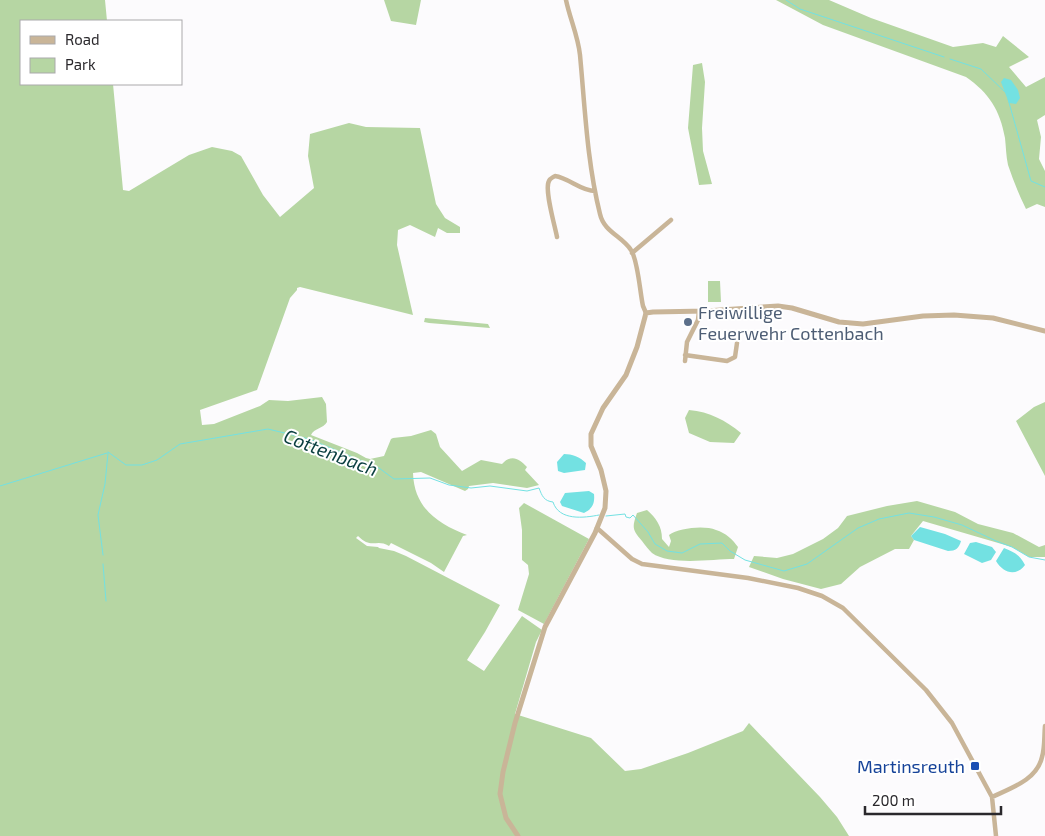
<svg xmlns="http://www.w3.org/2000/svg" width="1045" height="836" font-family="'Exo 2',sans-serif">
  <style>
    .green { fill: #b6d6a3 }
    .water { fill: #73e1e2 }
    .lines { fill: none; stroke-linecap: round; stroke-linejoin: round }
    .stream { stroke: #73e1e2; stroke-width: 1 }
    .minor { stroke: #c9b598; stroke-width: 4.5 }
    .tertiary { stroke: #c9b598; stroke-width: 5 }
    .service-dot { fill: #5c6f8a; stroke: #fff; stroke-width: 2 }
    .transit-dot { fill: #1a4fb4; stroke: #fff; stroke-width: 2 }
    .labels { text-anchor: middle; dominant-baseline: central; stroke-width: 4; stroke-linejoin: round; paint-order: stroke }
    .service-label { font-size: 18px; fill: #4e5e75; stroke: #fff; text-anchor: start }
    .transit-label { font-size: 18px; fill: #164399; stroke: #fff; text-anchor: end }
    .water-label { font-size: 19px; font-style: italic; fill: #093e3f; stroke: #fff }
  </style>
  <rect width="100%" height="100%" fill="#fcfbfd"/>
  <path class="green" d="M0,0H105L107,21H21V84H113L123,190L129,191L189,155L212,147L232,151L241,156L263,195L280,217L314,188L308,156L310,134L349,123L366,127L420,128L436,204L445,218L460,227V233H447L438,228L435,237L410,225L398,230L397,245L413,315L300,287L297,288V290L290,298L257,390L200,410L202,425L214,424L260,406L269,400L288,401L322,397L326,404L327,422C323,429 314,428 311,435L357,453L366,458L370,459L384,456L391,439L393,438L411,436L431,430L436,434L440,447L462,471L481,460L502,464C511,454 519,458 527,467L525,470L539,485L527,488L493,483L469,486L468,489L465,491L421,472L413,473C414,508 438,524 467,535L463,536L444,572L431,563L391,543L389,546C376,538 372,550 358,536L356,538L367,546L378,547L379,548L394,551L406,556L500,605L485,632L467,660L484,671L522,616L542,630L536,642L515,714L591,738L625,771L641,769L688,753L743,731L749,723L820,797L837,817L849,836H0Z
    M384,0H421L416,25L391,21Z
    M776,0H829L871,18L953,47L983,43L996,47L1003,36L1029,57L1009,67L1026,87L1045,77V115L1037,120L1041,137L1039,159L1045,171V207L1037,204L1026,209C1019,195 1013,180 1008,165C1006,156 1006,147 1005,138C1000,110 989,93 966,77L823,25Z
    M702,63L705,82L702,128L703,151L712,184L699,185L688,128L693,65Z
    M708,281H720L721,302H708Z
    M425,318L488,324L490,328L429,323L424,322Z
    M1045,402V476L1016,421L1034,407Z
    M689,410C710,412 725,420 741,433L734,443L710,442L689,433L685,418Z
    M917,501L955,512L978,524L1013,533L1039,547L1045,545V557H1029L1012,547L923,521L911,536L914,540L909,549H895L860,567L841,584L821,589L783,579L749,567L754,556L777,558L793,554L823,539L838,528L847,516L887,506Z
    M524,503L589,539L544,624L518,610L529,574L528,565L522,560V530L519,508Z
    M647,510C656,518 662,526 662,539L669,547L671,541L669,535C679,528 704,525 716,530C726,533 733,540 738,547L734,559C712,559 670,566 652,553C649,550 645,545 642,541C632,530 632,527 637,513Z"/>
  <path class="water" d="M1004,78L1011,80L1018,90L1020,98L1016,104L1009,103L1001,82Z
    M564,454C572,454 580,457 586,463L585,470L564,473L558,471L557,462Z
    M589,491L594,494C595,504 592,509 584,513L562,506L560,502L565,493Z
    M920,527L945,534L961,541C959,548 956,551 948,551L914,540L911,536Z
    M976,542L992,547L996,552L991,560L982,563L964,554L970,543Z
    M1004,548C1014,552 1020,555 1025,565C1016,577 1003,573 996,561Z"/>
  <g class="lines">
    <path class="stream" d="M786,0L800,9L944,57
      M950,59L981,69L1006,93
      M1008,99L1031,181L1045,187
      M108,452L126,465H142L157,460L180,444L268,429L309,439L379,468L394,479L430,478L449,485L471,488L490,486L527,491L539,488C542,496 544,501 553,502C559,521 584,518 599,515
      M0,486L107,453
      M606,516L625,514L626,517L630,518L633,515L648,532L655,544L667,551L682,553L700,544L722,543L730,551L745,560L784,571L807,564L858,528L879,519L909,513L934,517L962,525L996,541L1012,547L1029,557L1045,560
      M103,555L98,515L105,484L108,453
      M103,564L106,601"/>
    <path class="minor" d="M566,0C570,19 578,36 580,55C585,108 587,162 600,214C604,232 622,236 631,250C638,260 640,293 643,306L646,313
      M557,237C555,226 544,189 549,181C550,178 552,178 555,176C569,178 581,191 595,191
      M632,253L671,220
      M685,355L727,361L735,357L737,343
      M685,361L687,342L698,320L699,311
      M597,528L632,559L642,564L748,578L798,588L822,596L843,608L926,690L952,723L992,797L996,836
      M992,797C1011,788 1037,780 1042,757C1045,747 1044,736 1045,726"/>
    <path class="tertiary" d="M518,836L506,818L500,794L503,772L515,723L545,627L595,533L605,508L606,491L601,470L591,446V434L603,408L626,375L637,347L646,313L653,312L706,311L778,306L792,308L839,322L863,324L923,316L954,315L993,318L1045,331"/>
  </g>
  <circle class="service-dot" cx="688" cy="322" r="5"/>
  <rect class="transit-dot" x="970" y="761" width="10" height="10" rx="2.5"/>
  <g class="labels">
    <g class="service-label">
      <text x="698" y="312">Freiwillige<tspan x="698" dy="21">Feuerwehr Cottenbach</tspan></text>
    </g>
    <g class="transit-label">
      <text x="965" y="766">Martinsreuth</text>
    </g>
    <g class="water-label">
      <text transform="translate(331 452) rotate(21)">Cottenbach</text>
    </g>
  </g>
  <rect x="20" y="20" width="162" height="65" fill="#ffffff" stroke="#aaa9ab"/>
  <rect x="30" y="36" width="25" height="8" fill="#c9b598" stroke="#aaa9ab"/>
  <text x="65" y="45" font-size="15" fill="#2a282c">Road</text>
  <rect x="30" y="58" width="25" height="15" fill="#b6d6a3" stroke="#aaa9ab"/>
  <text x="65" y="70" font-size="15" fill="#2a282c">Park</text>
  <path d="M865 806v8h136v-8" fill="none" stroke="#2a282c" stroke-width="2.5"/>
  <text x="872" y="806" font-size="15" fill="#2a282c" stroke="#ffffff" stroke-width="4" paint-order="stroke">200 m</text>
</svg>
